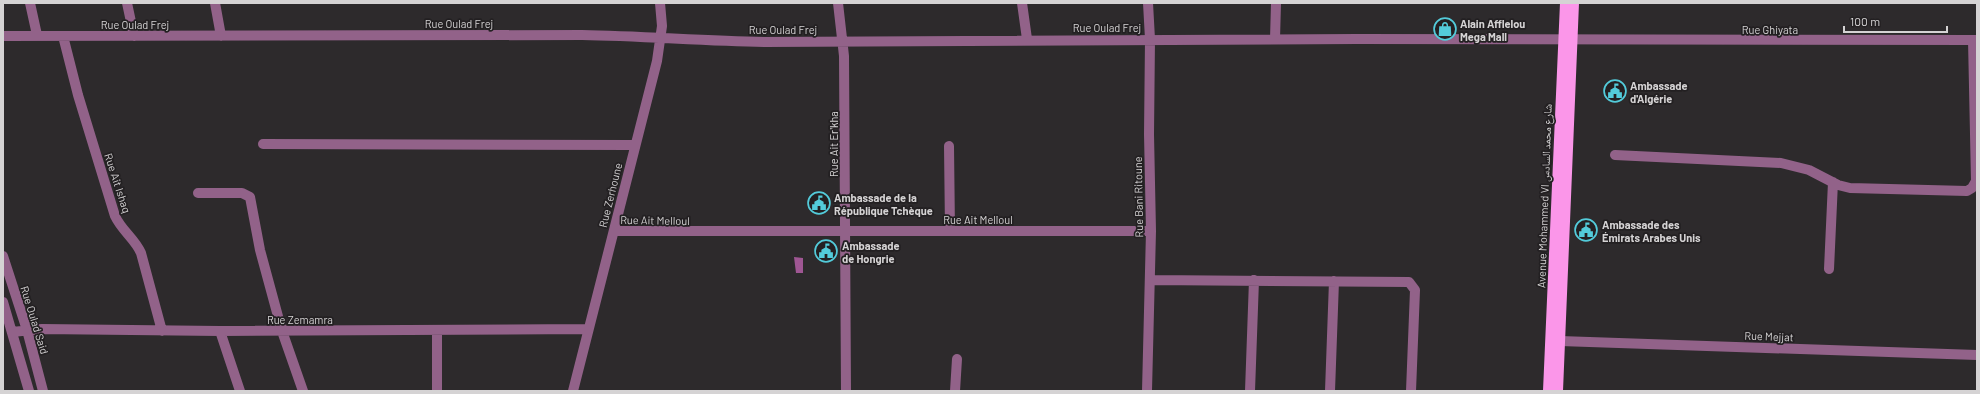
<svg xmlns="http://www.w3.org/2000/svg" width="1980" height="394" font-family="Barlow,'Noto Naskh Arabic',sans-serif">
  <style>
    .water { fill: #9f5693 }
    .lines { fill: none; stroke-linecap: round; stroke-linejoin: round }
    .minor { stroke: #926289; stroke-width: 10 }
    .major { stroke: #fb96e9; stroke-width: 10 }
    .labels { text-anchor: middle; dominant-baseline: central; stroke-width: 3.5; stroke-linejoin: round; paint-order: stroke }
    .street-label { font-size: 11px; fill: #d5d3d4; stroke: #232022 }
    .poi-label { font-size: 11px; font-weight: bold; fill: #d5d3d4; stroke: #232022; text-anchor: start }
  </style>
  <rect width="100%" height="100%" fill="#2d2a2c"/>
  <path class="water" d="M794,257L803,258V273H796Z"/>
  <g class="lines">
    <path class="minor" d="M30,3L37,35
      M127,3L134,36
      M215,3L221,36
      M838,3L844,56L846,391
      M1022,3L1027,39
      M3,36L582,35C643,36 704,41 765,42L1357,39L1977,40
      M63,36L78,95L115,216C122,231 135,239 141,253L162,331
      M1275,39L1276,3
      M263,144L634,145
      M949,146L950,231
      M1615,155L1781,163L1809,170L1838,185L1850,188L1967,191L1972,188L1976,181L1973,40
      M198,193H242L250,197L260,250L282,331L303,391
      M614,231H1151
      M3,256L27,330L43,391
      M1829,269L1833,182
      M1151,280L1409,282L1415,290L1411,391
      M3,302L29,391
      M220,331L240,391
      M12,332L42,329L220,331L588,329
      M1560,341L1977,355
      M437,391V330
      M573,391L657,61L662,26L660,3
      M955,391L957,359
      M1147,391L1151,231L1149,134L1150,39L1148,3
      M1250,391L1254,280
      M1330,391L1334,281"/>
    <path class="major" d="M1548,391L1565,3
      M1558,391L1574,3"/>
  </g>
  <defs>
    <g id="shop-ring" transform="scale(1.15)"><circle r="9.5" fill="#232022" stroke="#53cbda" stroke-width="1.5"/><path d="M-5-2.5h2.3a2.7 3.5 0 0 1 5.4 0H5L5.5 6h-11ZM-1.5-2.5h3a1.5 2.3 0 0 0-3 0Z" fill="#53cbda"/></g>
    <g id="civic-ring" transform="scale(1.15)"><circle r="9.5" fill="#232022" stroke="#53cbda" stroke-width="1.5"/><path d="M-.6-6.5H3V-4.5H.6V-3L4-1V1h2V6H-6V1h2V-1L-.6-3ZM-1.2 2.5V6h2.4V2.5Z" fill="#53cbda"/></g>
  </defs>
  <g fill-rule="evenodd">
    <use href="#shop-ring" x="1445" y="29"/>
    <use href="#civic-ring" x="1615" y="91"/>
    <use href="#civic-ring" x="819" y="203"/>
    <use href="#civic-ring" x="1586" y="230"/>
    <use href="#civic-ring" x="826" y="251"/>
  </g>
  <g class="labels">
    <g class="street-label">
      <text x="459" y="23">Rue Oulad Frej</text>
      <text x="135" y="24">Rue Oulad Frej</text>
      <text x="1107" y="27">Rue Oulad Frej</text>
      <text x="783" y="29">Rue Oulad Frej</text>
      <text x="1770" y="29">Rue Ghiyata</text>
      <text transform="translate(833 144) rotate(-90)">Rue Ait Er'kha</text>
      <text transform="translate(118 183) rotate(72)">Rue Ait Ishaq</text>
      <text transform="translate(610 195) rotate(-76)">Rue Zerhoune</text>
      <text transform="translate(1544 196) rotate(-88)">Avenue Mohammed VI شارع محمد السادس</text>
      <text transform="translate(1138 197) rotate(-91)">Rue Bani Ritoune</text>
      <text x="978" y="219">Rue Ait Melloul</text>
      <text transform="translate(655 220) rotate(1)">Rue Ait Melloul</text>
      <text x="300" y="319">Rue Zemamra</text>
      <text transform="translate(35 320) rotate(73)">Rue Oulad Said</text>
      <text transform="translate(1769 336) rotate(2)">Rue Mejjat</text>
    </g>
    <g class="poi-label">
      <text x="1460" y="23">Alain Afflelou<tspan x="1460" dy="13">Mega Mall</tspan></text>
      <text x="1630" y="85">Ambassade<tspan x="1630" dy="13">d'Algérie</tspan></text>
      <text x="834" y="197">Ambassade de la<tspan x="834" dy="13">République Tchèque</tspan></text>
      <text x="1602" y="224">Ambassade des<tspan x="1602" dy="13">Émirats Arabes Unis</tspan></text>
      <text x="842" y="245">Ambassade<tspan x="842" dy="13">de Hongrie</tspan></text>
    </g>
  </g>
  <rect width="1980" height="394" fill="none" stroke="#d5d3d4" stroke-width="8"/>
  <path d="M1844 26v6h103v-6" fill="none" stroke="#d5d3d4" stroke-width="2"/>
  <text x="1850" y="26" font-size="12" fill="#d5d3d4" stroke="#232022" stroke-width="3" paint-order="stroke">100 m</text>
</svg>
